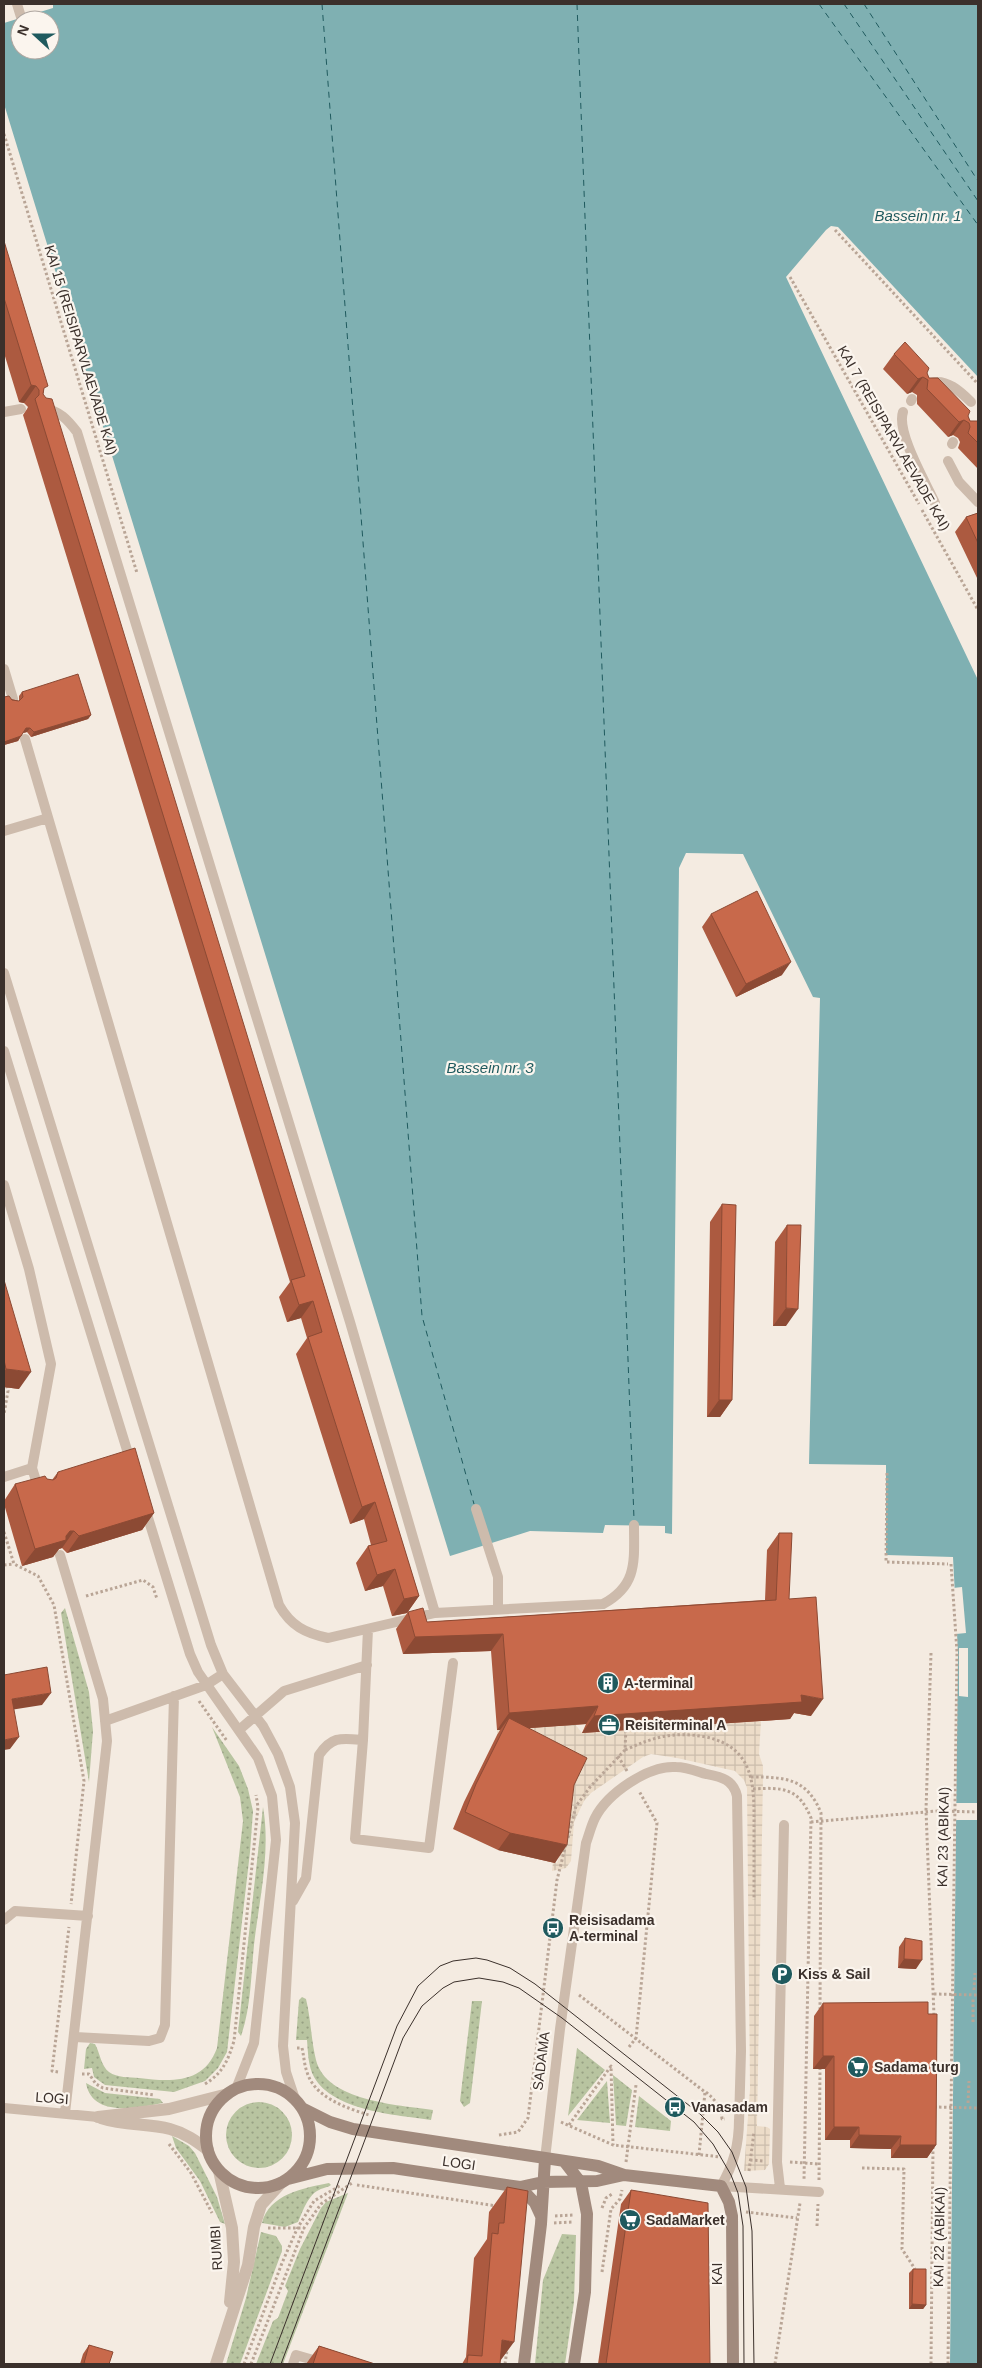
<svg xmlns="http://www.w3.org/2000/svg" width="982" height="2368" font-family="Arial,sans-serif">
  <style>
    .grass { fill: url(#grass-dots) }
    .plaza { fill: url(#plaza-grid) }
    .water { fill: #7fb0b2; fill-rule: evenodd }
    .pier { fill: #f4ebe1 }
    .lines { fill: none; stroke-linecap: round; stroke-linejoin: round }
    .ferry { stroke: #1f5a5e; stroke-width: 1; stroke-dasharray: 6 5; stroke-linecap: butt }
    .path { stroke: #b9a596; stroke-width: 3; stroke-dasharray: 2.5 2.5; stroke-linecap: butt }
    .lane { stroke: #cdbbac; stroke-width: 10 }
    .street { stroke: #cdbbac; stroke-width: 12 }
    .secondary { stroke: #a18a7d; stroke-width: 12 }
    .tram { stroke: #3b302b; stroke-width: 1 }
    .path-bridge { stroke: #b9a596; stroke-width: 3; stroke-dasharray: 2.5 2.5; stroke-linecap: butt }
    .wall { fill: #ac5a40 }
    .shaded-wall { fill: #8c4a34 }
    .building { fill: #c8694b; stroke: #8c4a34 }
    .labels { text-anchor: middle; dominant-baseline: central; stroke-width: 4.5; stroke-linejoin: round; paint-order: stroke }
    .street-label { font-size: 14px; fill: #3b302b; stroke: #fbf5ee }
    .poi-label { font-size: 14px; font-weight: bold; fill: #3b302b; stroke: #fbf5ee; text-anchor: start }
    .water-label { font-size: 15px; font-style: italic; fill: #1f5a5e; stroke: #fbf5ee }
  </style>
  <defs>
    <pattern id="grass-dots" width="8" height="8" patternUnits="userSpaceOnUse" patternTransform="scale(1.25)"><rect width="8" height="8" fill="#b8c4a0"/><path d="M2 2h.1M6 6h.1" fill="none" stroke="#97a083" stroke-width="1.8" stroke-linecap="round"/></pattern>
    <pattern id="plaza-grid" width="8" height="8" patternUnits="userSpaceOnUse" patternTransform="scale(1.25)"><rect width="8" height="8" fill="#ecdcc8"/><path d="M0 4h8M4 0v8" fill="none" stroke="#cbbdac"/></pattern>
  </defs>
  <rect width="100%" height="100%" fill="#f4ebe1"/>
  <path class="grass" d="M65,1608L89,1692L93,1731L89,1782L61,1613Z
    M212,1727L239,1766L248,1789L253,1811L250,1852L227,2052L218,2068L205,2081L174,2092L105,2085L94,2077L92,2068L84,2069L86,2049L90,2043L95,2044C100,2053 101,2066 109,2072C117,2078 130,2077 139,2078C171,2082 204,2084 217,2048L243,1821L240,1797Z
    M263,1807C271,1852 259,1901 254,1945C251,1975 251,2008 241,2036L238,2032Z
    M302,1997L306,1999C311,2019 311,2040 316,2060C326,2101 398,2105 433,2110L431,2120C397,2115 333,2111 314,2077C308,2066 308,2052 307,2040H296L299,2000Z
    M472,2001H482L470,2103L464,2107L460,2101Z
    M577,2048L605,2070L568,2116Z
    M613,2075L632,2090L626,2126L616,2125Z
    M607,2081L610,2123L577,2120Z
    M86,2083L105,2093L160,2099L163,2103C138,2108 92,2118 86,2083Z
    M639,2096L671,2121L670,2131L635,2127Z
    M226 2135a33 33 0 1 1 66 0a33 33 0 1 1-66 0Z
    M172,2136L189,2146L195,2153L217,2197L225,2224L220,2222L200,2181L176,2148Z
    M329,2183L331,2185C327,2188 324,2187 319,2190C308,2195 303,2211 298,2222L285,2227L262,2223C269,2194 304,2188 329,2183Z
    M348,2193L283,2364H256L273,2321L278,2318L288,2291L285,2286L300,2249L321,2208L326,2202Z
    M261,2232L276,2236L282,2246V2251L240,2364H226L246,2298Z
    M562,2234L576,2235L574,2302L565,2364H535L543,2280Z"/>
  <path class="plaza" d="M761,1721L759,1754L763,1766V1777L757,2126L767,2127L770,2129L769,2164L765,2170L744,2171L750,2089L747,1788L744,1780L735,1771L677,1758L651,1754L643,1757L591,1793L584,1801L574,1822L571,1861L566,1868L552,1871L553,1862L557,1863L559,1857L497,1735V1730L575,1724L582,1733Z"/>
  <path class="water" d="M53,4H978V377L838,227L831,226L826,230L786,277L978,680V2364H950L958,1653L953,1557L886,1555V1465L809,1464L820,998L813,997L743,854L686,853L679,868L672,1534L665,1533V1526L605,1525L603,1533L530,1531L450,1556L4,104V23L53,8ZM20,20H50V50H20Z"/>
  <path class="pier" d="M962,1587L966,1633L956,1634L953,1588Z
    M959,1648H968V1697L959,1696Z
    M954,1803H978V1820H954Z"/>
  <g class="lines">
    <path class="ferry" d="M322,4L422,1316L474,1504
      M577,4L634,1519
      M819,4L978,225
      M844,4L978,201
      M864,4L978,181"/>
    <path class="path" d="M4,134L137,573
      M835,230L978,384
      M790,277L919,504
      M922,510L978,610
      M4,1376L8,1391L4,1414
      M887,1473L886,1562L948,1564
      M4,1532L14,1564L38,1576L54,1605L84,1781L71,1904
      M951,1564L957,1652L951,2110
      M4,1565L14,1564
      M86,1596L143,1580L153,1587L157,1599
      M931,1653L926,1810L934,2016
      M199,1701L227,1741
      M625,1750C654,1737 673,1731 706,1737C757,1748 754,1789 754,1831C754,1854 754,1877 754,1900
      M618,1756L627,1771
      M751,1777C785,1777 807,1778 821,1813L820,2009
      M753,1789C783,1787 799,1788 811,1818L804,2180
      M811,1822L937,1811
      M568,1838L576,1806L590,1787L625,1750L626,1727
      M974,1990L975,1973
      M934,1994L978,1995
      M579,1995L705,2092L699,2155
      M973,2022V1999
      M629,2047L636,2038L657,1823L639,1791
      M297,2048H302C304,2056 304,2064 307,2072C314,2097 346,2108 369,2115
      M58,2072L52,2071L69,1927
      M82,2074H89L96,2084L103,2088L154,2095
      M205,2084C223,2073 228,2060 234,2041L258,1807L256,1795
      M706,2092C715,2100 721,2106 722,2119H725
      M968,2103L969,2081
      M934,2107L978,2108
      M561,2122L613,2145L721,2157
      M569,2125L611,2066L613,2145
      M499,2135L518,2132L528,2118L557,1880L566,1844
      M169,2144L191,2173L212,2213
      M750,2160L764,2161
      M626,2162L636,2085
      M790,2162L819,2164
      M862,2168L904,2169L902,2249L915,2269
      M749,2171L754,2132
      M819,2180L820,2069
      M357,2185L497,2206
      M602,2208L606,2198L612,2194
      M746,2212L797,2218
      M555,2216L574,2215
      M554,2223L573,2222
      M817,2226L818,2204
      M268,2228H304L321,2204L352,2183
      M602,2272L611,2209L620,2199L622,2190
      M244,2364L282,2263L297,2229L314,2201L341,2185
      M251,2364L304,2228
      M505,2364L507,2350
      M775,2364L800,2203
      M931,2364L933,2145
      M948,2364L951,2111"/>
    <path class="lane" d="M17,4L21,17
      M931,383C946,378 961,392 971,402
      M911,401L912,399
      M44,409C60,411 67,419 77,432L350,1322L435,1613
      M4,412L21,409
      M903,412C896,432 926,483 935,503
      M952,444L953,442
      M948,461L959,482L978,502
      M4,669L13,699
      M25,739L279,1605C291,1626 305,1633 328,1638L435,1613L603,1604C638,1585 634,1561 634,1525
      M4,831L48,818
      M4,973L211,1645L223,1674L263,1726L278,1754L290,1787L295,1823L283,2046L286,2072L295,2099
      M4,1051L131,1463
      M4,1185L29,1269L51,1364L32,1468L39,1490
      M4,1477L32,1468
      M145,1508L190,1654L198,1672L258,1758L272,1796L276,1840L254,2043L236,2089
      M476,1509L498,1577V1610
      M60,1555L103,1699L107,1741L65,2113
      M105,1721L206,1685L223,1674
      M239,1730L284,1691L367,1665
      M363,1740L355,1839L429,1848L453,1663
      M293,1901L306,1878L319,1755C332,1736 341,1738 363,1740L368,1629
      M4,1920L15,1911L88,1916
      M75,2037L149,2041L160,2038L165,2025L174,1696
      M4,2108L98,2117
      M545,2159L560,2029L586,1843C589,1835 591,1826 595,1818C607,1794 648,1765 676,1767C686,1767 696,1771 706,1774C721,1777 733,1779 737,1796L741,2051L739,2123
      M721,2186C734,2164 739,2144 739,2119
      M721,2186L819,2192
      M780,2188L777,2162L784,1825
      M293,2364L296,2355L327,2364"/>
    <path class="street" d="M98,2117L169,2109L228,2094
      M101,2118C125,2126 147,2123 170,2129C185,2133 196,2141 208,2150
      M219,2171L232,2228L234,2262L230,2302
      M216,2364L248,2265L254,2227L261,2205L281,2183"/>
    <path class="secondary" d="M206 2136a52 52 0 1 1 104 0a52 52 0 1 1-104 0Z
      M302,2108L330,2122L353,2129L598,2166L624,2175L721,2186L729,2202L732,2216L733,2364
      M564,2161L581,2183L587,2214L585,2292L574,2364
      M288,2179L327,2169L393,2168L520,2187L543,2182L597,2181L624,2175
      M520,2187L535,2203L541,2216
      M524,2364L541,2224L545,2159"/>
    <path class="tram" d="M270,2364L397,2026L418,1986L440,1966L453,1961L476,1958L487,1960L510,1968L535,1984L700,2114L718,2132L732,2152L746,2187L752,2231L754,2364
      M281,2364L403,2038L422,2006L443,1988L454,1982L479,1978L503,1982L519,1988L562,2018L694,2122L713,2144L731,2175L738,2193L743,2226L744,2364"/>
    <path class="path-bridge" d="M937,1811L978,1812"/>
  </g>
  <path class="wall" d="M4,241L44,392L43,394L419,1596L407,1613L392,1616L383,1586L365,1591L356,1563L368,1546L371,1545L364,1519L350,1524L296,1354L307,1338L301,1318L287,1322L279,1297L290,1282L23,415L27,409L28,407L24,403L19,402L4,353Z
    M894,354L927,373L929,378L968,416L970,421H978V469L958,448L960,442L958,438L953,435L948,437L917,404V395L912,392L907,394L883,369Z
    M978,513V580L955,532L966,517Z
    M22,692L91,715L88,719L31,737L27,732L23,733L18,741L4,745V697L19,701V696Z
    M711,914L782,975L736,997L702,927Z
    M722,1204L732,1400L720,1417H707L710,1222Z
    M787,1225L786,1326H773L775,1242Z
    M4,1280L19,1389L4,1387Z
    M58,1472L154,1513L142,1530L67,1553L62,1548L59,1549L53,1557L22,1566L4,1504V1501L15,1484L47,1479L52,1480Z
    M779,1533L789,1599L811,1716L794,1713L790,1719L582,1733L586,1724L529,1728L574,1785L555,1863L498,1850L453,1829L464,1802L497,1735L500,1730H497L491,1651L403,1654L396,1629L408,1612L427,1622L765,1600L767,1550Z
    M905,1938L916,1969L898,1968L899,1947Z
    M823,2003L928,2014L936,2145L927,2158H891V2149L850,2148V2140H825V2069H813L814,2016Z
    M507,2187L500,2364H462L466,2357L474,2258L487,2239L489,2212Z
    M631,2190L710,2364H598L621,2204Z
    M913,2269L926,2305L923,2309H909V2273Z
    M89,2345L109,2364H80L83,2354Z
    M319,2346L375,2364H306Z"/>
  <path class="shaded-wall" d="M923,377L912,392L907,394L918,379Z
    M31,385L36,386L24,403L19,402Z
    M964,420L953,435L948,437L959,422Z
    M91,715L88,719L31,737L34,732Z
    M26,728H30L27,732L23,733Z
    M21,736L18,741L4,745V742Z
    M791,962L782,975L736,997L746,984Z
    M313,1301L301,1318L287,1322L299,1305Z
    M786,1308L798,1309L786,1326H773Z
    M6,1369L31,1372L19,1389L4,1387V1372Z
    M719,1400H732L720,1417H707Z
    M375,1502L364,1519L350,1524L362,1507Z
    M154,1513L142,1530L67,1553L79,1536Z
    M70,1531H74L62,1548L59,1549L53,1557L22,1566L35,1549L66,1536Z
    M395,1569L383,1586L365,1591L377,1575Z
    M419,1596L407,1613L392,1616L404,1599Z
    M503,1634L491,1651L403,1654L415,1637Z
    M51,1693L42,1705L4,1711L12,1699Z
    M801,1695L823,1699L811,1716L794,1713L790,1719L582,1733L594,1716Z
    M598,1706L586,1724L503,1730L509,1718L500,1730H497L509,1713Z
    M19,1737L10,1749L4,1750V1740Z
    M510,1833L567,1845L555,1863L498,1850Z
    M904,1959L922,1960L916,1969L898,1968Z
    M823,2056H834L825,2069H813Z
    M834,2127H859L850,2140H825Z
    M859,2135L901,2136L891,2149L850,2148Z
    M900,2145H936L927,2158H891Z
    M912,2304L926,2305L923,2309H909Z
    M502,2340L514,2342L498,2364Z"/>
  <path class="building" d="M4,241L48,386L44,388L43,394L46,398L52,399L419,1596L404,1599L395,1569L377,1575L368,1546L387,1541L375,1502L362,1507L308,1337L322,1332L313,1301L299,1305L291,1280L305,1276L35,399L39,395V390L36,386L31,385L4,298Z
    M905,342L929,368L927,373L929,378H938L970,411L968,416L970,421H978V443L968,433L970,427L969,423L964,420L959,422L927,389L928,380L923,377L918,379L894,354Z
    M978,513V543L966,517Z
    M78,674L91,715L34,732L30,728H26L21,736L4,742V697L9,696L12,700L19,701L23,697L22,692Z
    M757,891L791,962L746,984L711,914Z
    M722,1204L736,1205L732,1400H719Z
    M787,1225H801L798,1309L786,1308Z
    M4,1280L31,1372L6,1369L4,1360Z
    M135,1448L154,1513L79,1536L74,1531H70L66,1536V1540L35,1549L15,1484L45,1476L47,1479L53,1480L56,1478L58,1472Z
    M779,1533H792L789,1599L816,1597L823,1699L801,1695L802,1702L594,1716L598,1706L509,1713L503,1634L415,1637L408,1612L423,1608L427,1622L776,1600Z
    M47,1667L51,1693L12,1699L19,1737L4,1740V1675Z
    M509,1718L587,1758L574,1785L567,1845L510,1833L465,1812L476,1784Z
    M905,1938L922,1941V1960L904,1959Z
    M928,2002V2014H937L936,2145H900L901,2136L859,2135V2127H834V2056H823V2003Z
    M507,2187L528,2191L514,2342L502,2340L500,2364H467L468,2355L482,2356L492,2233L498,2234L499,2223H504Z
    M631,2190L708,2203L710,2364H606Z
    M913,2269H926V2305L912,2304Z
    M89,2345L113,2352L109,2364H88L84,2363Z
    M319,2346L375,2364H313Z"/>
  <defs>
    <g id="building-disc" transform="scale(1.125)"><circle r="9.5" fill="#1f5a5e" stroke="#fbf5ee"/><path d="M-4-6H4V6H1V3H-1V6H-4ZM-2.5-4.3h1.7v1.8h-1.7ZM.8-4.3h1.7v1.8H.8ZM-2.5-1h1.7V.8h-1.7ZM.8-1h1.7V.8H.8Z" fill="#fff"/></g>
    <g id="office-disc" transform="scale(1.125)"><circle r="9.5" fill="#1f5a5e" stroke="#fbf5ee"/><path d="M-6-3h4V-5.5h4V-3h4V5H-6ZM-1-4.5V-3h2v-1.5ZM-6 0V1H6V0Z" fill="#fff"/></g>
    <g id="bus-disc" transform="scale(1.125)"><circle r="9.5" fill="#1f5a5e" stroke="#fbf5ee"/><path d="M-5-6H5V4H4V6H2V4H-2V6H-4V4H-5ZM-3.5-4V0h7V-4ZM-3.5 1.2v1.5H-2V1.2ZM2 1.2v1.5H3.5V1.2Z" fill="#fff"/></g>
    <g id="parking-disc" transform="scale(1.125)"><circle r="9.5" fill="#1f5a5e" stroke="#fbf5ee"/><path d="M-3.5-5.5H1a3.5 3.5 0 0 1 0 7H-1V5.5H-3.5ZM-1-3.4V-.6H.8a1.4 1.4 0 0 0 0-2.8Z" fill="#fff"/></g>
    <g id="supermarket-disc" transform="scale(1.125)"><circle r="9.5" fill="#1f5a5e" stroke="#fbf5ee"/><path d="M-6-5.5h2.5l.6 2H6L4.5 2H-2.5L-4.4-4H-6ZM-1.5 3.2a1.3 1.3 0 1 0 .1 0ZM3 3.2a1.3 1.3 0 1 0 .1 0Z" fill="#fff"/></g>
  </defs>
  <g fill-rule="evenodd">
    <use href="#building-disc" x="608" y="1683"/>
    <use href="#office-disc" x="609" y="1725"/>
    <use href="#bus-disc" x="553" y="1928"/>
    <use href="#parking-disc" x="782" y="1974"/>
    <use href="#supermarket-disc" x="858" y="2067"/>
    <use href="#bus-disc" x="675" y="2107"/>
    <use href="#supermarket-disc" x="630" y="2220"/>
  </g>
  <g class="labels">
    <g class="street-label">
      <text transform="translate(81 350) rotate(73)">KAI 15 (REISIPARVLAEVADE KAI)</text>
      <text transform="translate(894 438) rotate(60)">KAI 7 (REISIPARVLAEVADE KAI)</text>
      <text transform="translate(943 1837) rotate(-89)">KAI 23 (ABIKAI)</text>
      <text transform="translate(541 2061) rotate(-83)">SADAMA</text>
      <text transform="translate(52 2098) rotate(4)">LOGI</text>
      <text transform="translate(459 2163) rotate(8)">LOGI</text>
      <text transform="translate(939 2237) rotate(-89)">KAI 22 (ABIKAI)</text>
      <text transform="translate(216 2248) rotate(-93)">RUMBI</text>
      <text transform="translate(717 2274) rotate(-90)">KAI</text>
    </g>
    <g class="poi-label">
      <text x="624" y="1683">A-terminal</text>
      <text x="625" y="1725">Reisiterminal A</text>
      <text x="569" y="1920">Reisisadama<tspan x="569" dy="16">A-terminal</tspan></text>
      <text x="798" y="1974">Kiss &amp; Sail</text>
      <text x="874" y="2067">Sadama turg</text>
      <text x="691" y="2107">Vanasadam</text>
      <text x="646" y="2220">SadaMarket</text>
    </g>
    <g class="water-label">
      <text x="918" y="215">Bassein nr. 1</text>
      <text x="490" y="1067">Bassein nr. 3</text>
    </g>
  </g>
  <rect width="982" height="2368" fill="none" stroke="#3b302b" stroke-width="10"/>
  <g transform="translate(35 35) rotate(291)"><circle r="24" fill="#fbf5ee" stroke="#aea6a0"/>
  <path d="M0-4L9 19L0 12L-9 19Z" fill="#1f5a5e"/>
  <text y="-8" font-size="14" font-weight="bold" text-anchor="middle" fill="#3b302b">N</text>
  </g>
</svg>
